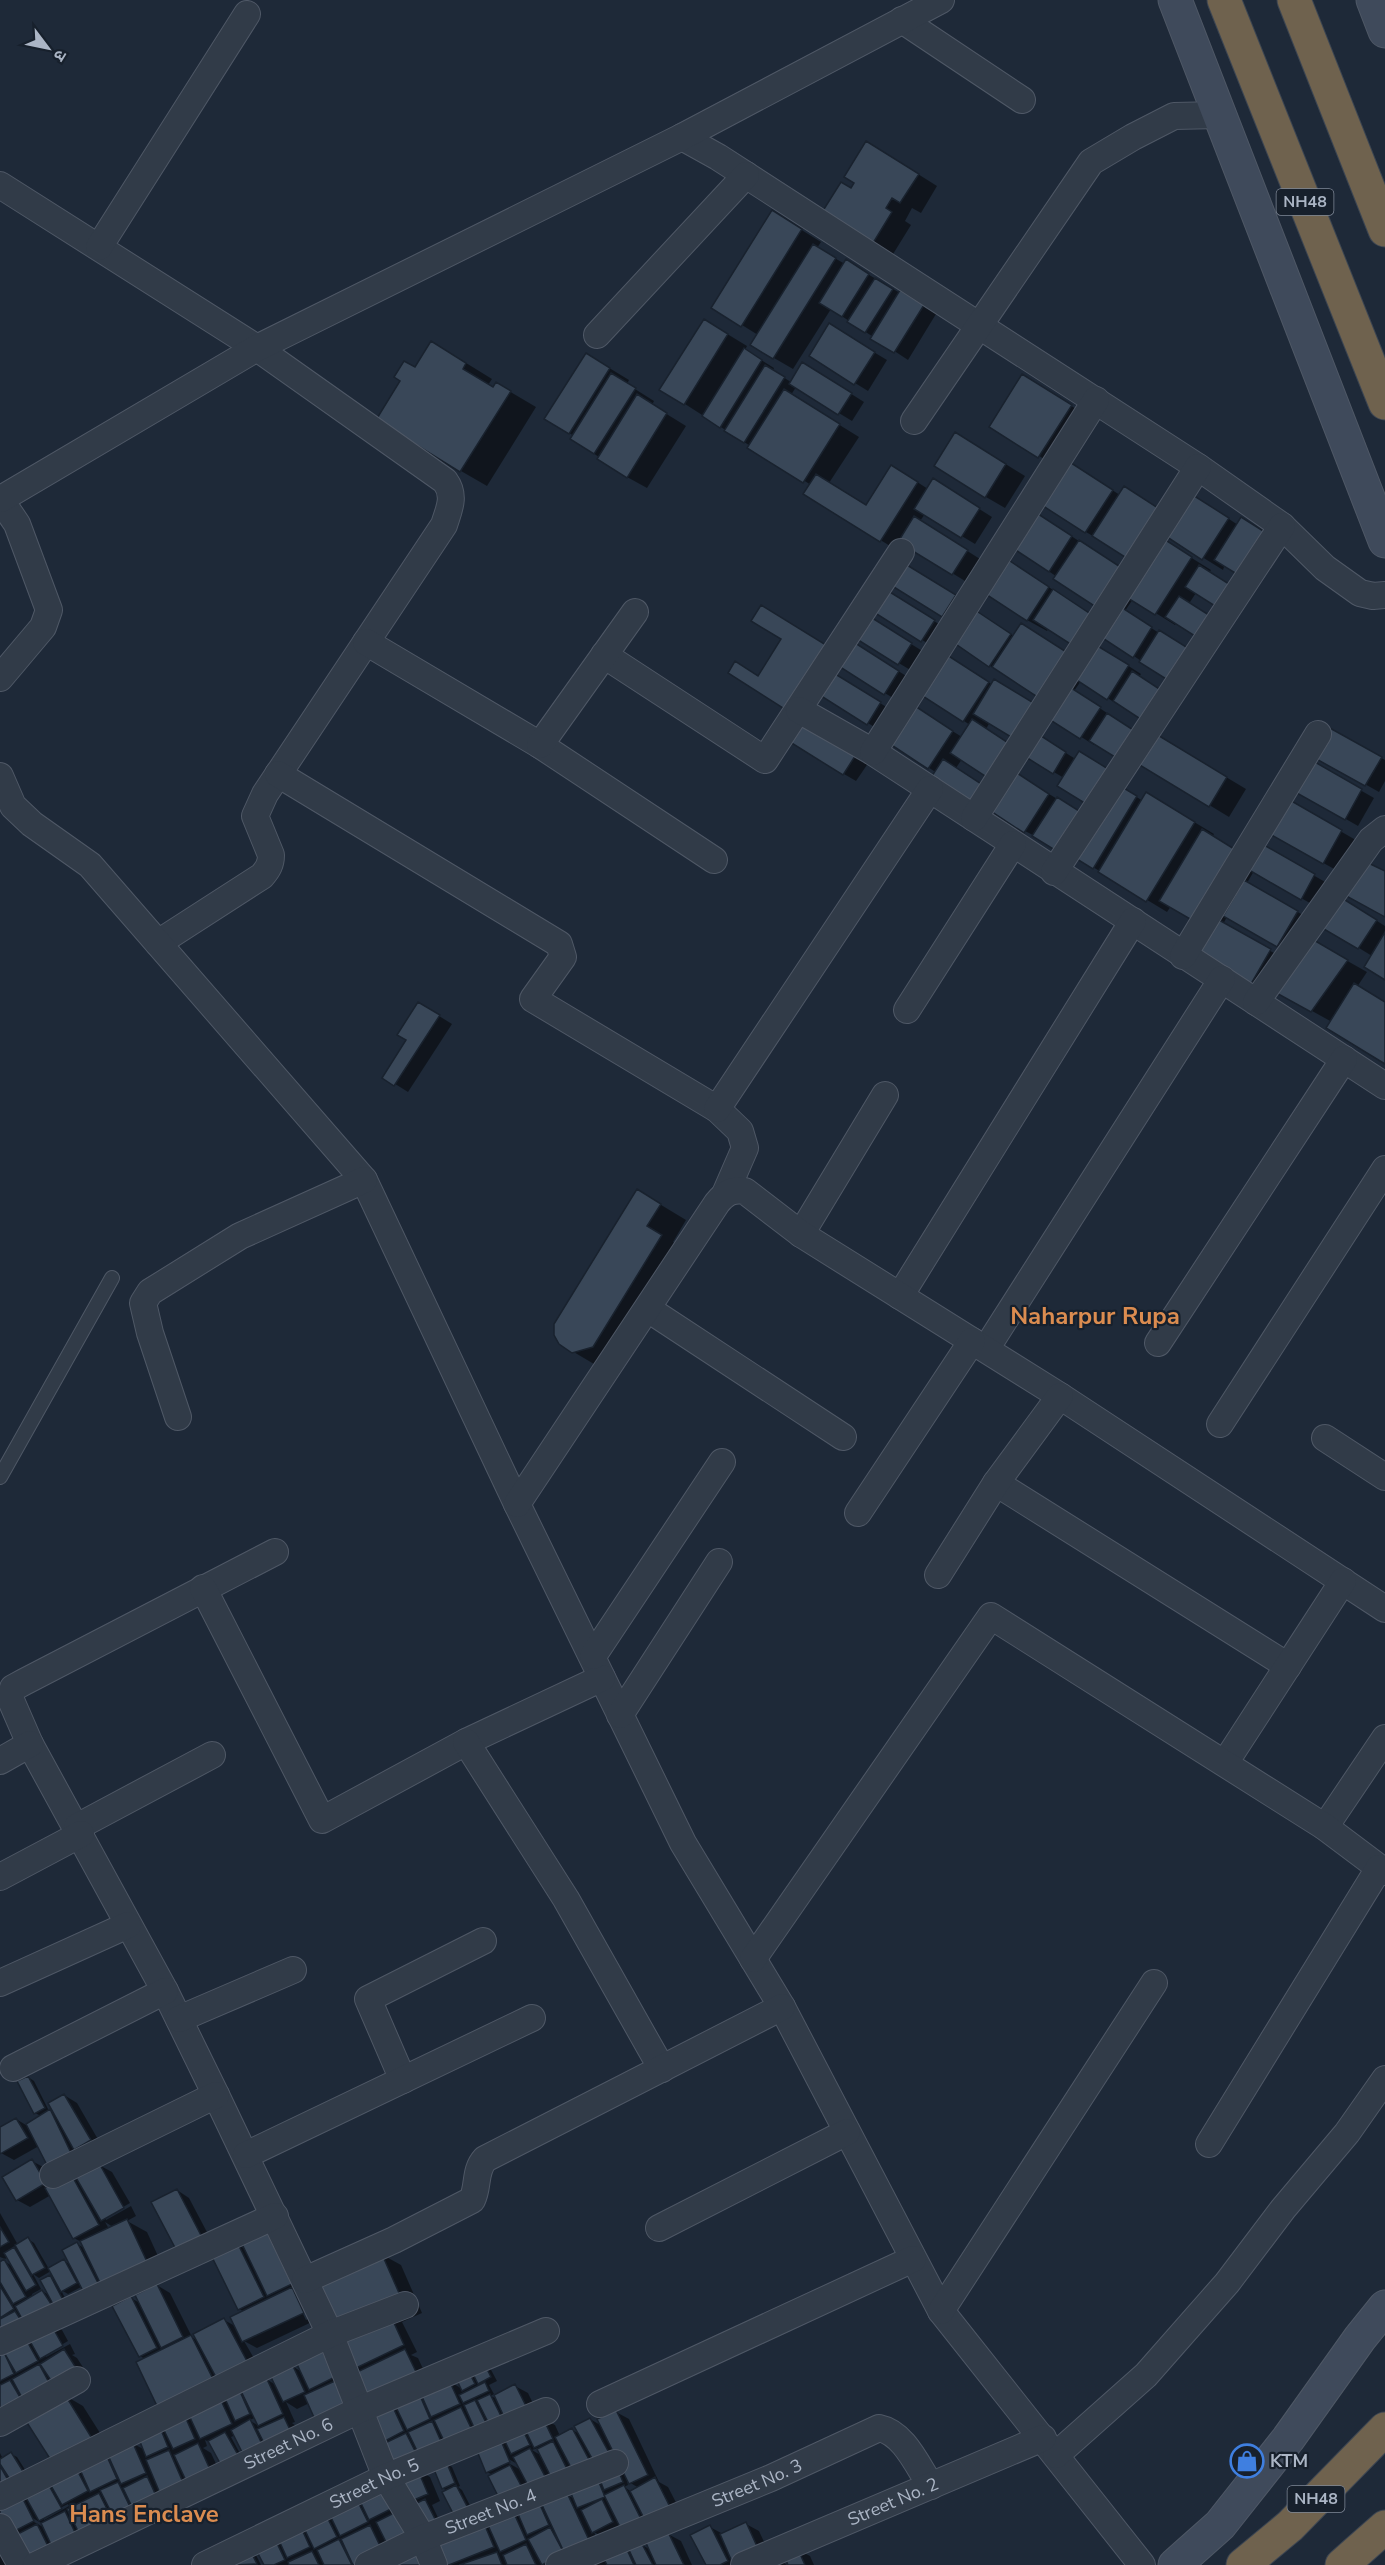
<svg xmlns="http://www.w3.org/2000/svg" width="1385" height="2565" font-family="'Nunito Sans','Noto Sans Devanagari',sans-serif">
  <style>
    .shadow { fill: #0007; fill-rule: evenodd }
    .building { fill: #394758; stroke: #19222e; stroke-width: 1.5 }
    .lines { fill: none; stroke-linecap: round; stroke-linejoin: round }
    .service-casing { stroke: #4f5866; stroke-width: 16 }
    .minor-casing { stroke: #4f5866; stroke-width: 28 }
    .secondary-casing { stroke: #4f5866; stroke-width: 35 }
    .motorway-casing { stroke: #3c4552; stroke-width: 35 }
    .service { stroke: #313b48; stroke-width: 14 }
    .minor { stroke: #313b48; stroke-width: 26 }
    .secondary { stroke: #3f4a5b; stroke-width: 33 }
    .motorway { stroke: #6f624e; stroke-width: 33 }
    .labels { text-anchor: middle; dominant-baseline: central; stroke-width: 4.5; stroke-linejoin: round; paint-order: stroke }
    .shield { fill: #17202c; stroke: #7f8897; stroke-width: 1.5 }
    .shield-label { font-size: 16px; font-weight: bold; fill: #abb5c5 }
    .street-label { font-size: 18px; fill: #abb5c5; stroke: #17202c }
    .poi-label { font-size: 18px; font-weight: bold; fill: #abb5c5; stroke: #17202c; text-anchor: start }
    .district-label { font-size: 24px; font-weight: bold; fill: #db8c50; stroke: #17202c }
  </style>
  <rect width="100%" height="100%" fill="#1e2938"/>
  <path class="shadow" d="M886,154L937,186L921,213L912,208L905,221L911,225L890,259L821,216Z
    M792,224L821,242L817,248L845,264L859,269L936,314L908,360L831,309L793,369L774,358L758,335L742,325Z
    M724,332L747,346L745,350L774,368L773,371L791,382L815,371L864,402L852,421L796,387L791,395L859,437L829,483L867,506L911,478L928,489L946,488L992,517L975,544L925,514L920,521L980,559L965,581L905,544L900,552L805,494L811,485L685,404Z
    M842,333L887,360L868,391L855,383Z
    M458,358L492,379L488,385L494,389L497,384L536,407L487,486L461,471L402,380L415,369Z
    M606,366L629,380L627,384L654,401L652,405L686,426L647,488L627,477L572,438L574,436L547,419Z
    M1042,387L1090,418L1064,460L1120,495L1173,518L1208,505L1238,525L1223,570L1170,537L1166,542L1211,570L1175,625L1133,599L1125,611L1159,633L1141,661L1134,656L1116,617L1010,545L1045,519L1139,580L1147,568L1086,532L1060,469L991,426Z
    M975,445L1025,476L1005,508L986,497Z
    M916,571L968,604L956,623L891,583Z
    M1024,571L1104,623L1049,628L1047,631L1027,620Z
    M898,599L947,629L935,648L874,610Z
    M985,617L1014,636L1086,665L1110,654L1141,674L1120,706L1081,681L1074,691L1152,743L1176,747L1246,789L1229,817L1140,763L1095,743L1094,745L1048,716L1037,735L1143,801L1166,805L1214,834L1212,837L1255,863L1264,847L1327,883L1315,906L1254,871L1247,883L1317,923L1312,941L1367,972L1357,987L1385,1003V1062L1332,1022L1274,990L1269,999L1198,959L1214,931L1171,906L1167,912L1078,858L1025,831L1031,783L1095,822L1101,812L1064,778L1025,755L962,759L956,768L937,773L889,742L912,706L962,737L970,725L964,721L945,655L993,685L1048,713L1053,705L990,666ZM990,722L1029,745L1023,753L986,729ZM1227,917L1299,958L1290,962L1223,924Z
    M882,626L924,652L912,671L857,638Z
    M865,650L911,679L898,701L840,666L834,675L893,711L881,731L822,695L759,677Z
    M805,722L869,762L856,781L844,774Z
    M1328,729L1385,760V781L1379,792L1313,755Z
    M1313,763L1374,798L1358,826L1297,791Z
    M1288,801L1361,843L1343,874L1270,833Z
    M1350,904L1385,926V979L1372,956L1320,924Z
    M431,1011L452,1024L408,1092L384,1077Z
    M638,1191L686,1220L673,1242L688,1251L599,1367L572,1351Z
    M28,2077L34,2081L49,2111L64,2095L77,2103L103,2148L85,2163L39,2146L14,2160L1,2153L0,2129L16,2119L26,2125L41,2116L35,2113Z
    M32,2161L45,2168L79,2181L99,2165L112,2172L130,2203L106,2217V2220L131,2206L136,2216L127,2221L147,2232L168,2278L155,2284L170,2293L192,2337L199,2342L224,2320L237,2327L245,2312L239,2309L212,2254L194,2263L177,2190L189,2198L218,2253L237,2244L245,2249L267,2233L280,2241L316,2320L257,2348L244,2341L266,2379L276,2385L292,2366L302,2372L322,2352L335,2359L347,2385L297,2409L286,2402L295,2422L292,2423L296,2426L304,2442L280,2454L236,2435L231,2437L243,2459L205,2440L207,2446L203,2448L211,2453L225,2483L26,2565H0V2453L3,2459L11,2454L17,2457L29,2476L19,2495L29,2501L70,2473L26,2417L0,2432V2263L4,2261L14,2267L8,2257L5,2259L0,2257V2213L18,2245L28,2239L34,2243L49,2269L64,2261L71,2265L77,2244L86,2249L83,2243L74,2238L51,2195L30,2207L17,2200ZM105,2222L113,2227L109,2229ZM51,2271L56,2281L50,2277L51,2296L42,2291L33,2297L32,2294L41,2289L33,2274L39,2278ZM83,2286L109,2291L126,2300L140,2356L145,2359L166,2431L159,2426L145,2450L132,2443L112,2452L83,2406L64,2395L90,2378L77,2358L72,2355L75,2354L70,2344L46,2357V2354L68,2341L62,2330L50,2323L68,2304L61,2290L68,2294ZM135,2293L140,2303L129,2297ZM295,2298H298L308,2319L306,2320ZM226,2396L229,2403L221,2398ZM190,2413L194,2421L185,2416ZM255,2418L259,2426L249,2420ZM68,2504L69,2506L44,2520V2516ZM29,2516L43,2524V2527L27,2518Z
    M381,2254L401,2265L422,2313L402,2322L417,2352L411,2355L418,2358L431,2386L449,2381L464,2390L456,2375L489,2366L497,2381L489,2385L494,2394L491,2396L497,2399L515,2386L528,2393L540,2418L555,2425L560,2436L572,2430L580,2434L590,2419L602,2426L616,2412L629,2419L659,2482L668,2487L683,2516L606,2539L594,2532L601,2548L568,2565H444L435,2542L513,2513L521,2518L493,2475L487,2472L504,2435L418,2470L430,2477L440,2501L432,2505L442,2526L425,2528L390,2442L386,2440L361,2372L355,2368ZM538,2448L542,2456L532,2450ZM505,2457L519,2465V2469L503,2460ZM627,2481L639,2488L632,2492L624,2487L628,2485ZM570,2486L575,2499L567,2495Z
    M446,2463L452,2467L460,2486L458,2487L462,2490L476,2517L443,2488Z
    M381,2485L405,2515L384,2565L358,2562L352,2565H266L256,2546Z
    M746,2524L759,2531L773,2561L778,2559L787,2565H707L710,2527L723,2534Z
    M668,2534L681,2541L692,2565H577L603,2554L642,2545L651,2550Z
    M797,2549L810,2556L814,2565H790Z
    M254,2551L261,2565H217Z"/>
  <path class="building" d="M866,141L919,174L900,203L892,198L886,208L892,212L870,248L819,217L841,182L851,188L854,183L844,177Z
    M772,210L802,229L741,327L711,308Z
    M813,244L836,258L773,359L750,345Z
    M846,259L869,274L842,317L819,303Z
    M875,278L893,289L865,333L847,322Z
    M900,290L924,305L894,353L870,339Z
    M704,319L728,334L684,405L659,390Z
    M829,323L875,352L854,385L809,356Z
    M431,341L466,363L463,369L493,387L496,382L511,391L460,472L376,420L400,381L394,377L404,361L415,367Z
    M744,348L762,360L720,428L702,416Z
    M586,353L610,368L569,434L544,419Z
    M802,362L852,393L838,415L789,384Z
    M765,365L785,377L744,443L724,431Z
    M611,373L636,388L594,454L570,439Z
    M1022,374L1072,405L1038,458L989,427Z
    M784,389L840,424L803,483L747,448Z
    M637,394L667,413L627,478L597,459Z
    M955,432L1006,464L985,498L934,466Z
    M1065,459L1113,490L1085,533L1037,502Z
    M891,465L918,482L880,542L803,494L816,474L866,505Z
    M933,478L980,508L961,538L914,509Z
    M1124,486L1161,510L1128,559L1092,536Z
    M1188,492L1229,518L1202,560L1161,533Z
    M1032,510L1072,536L1049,572L1008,545Z
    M914,516L968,550L952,575L898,542Z
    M1241,517L1268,534L1240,576L1214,560Z
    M1164,539L1192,557L1155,615L1126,597Z
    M1079,540L1125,570L1099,609L1053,579Z
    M1004,557L1049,587L1027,621L981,591Z
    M902,562L956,595L942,617L889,584Z
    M1199,565L1229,584L1215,606L1185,587Z
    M885,589L935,620L921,642L872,611Z
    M1053,589L1092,615L1072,645L1033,620Z
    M1179,596L1212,617L1198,638L1165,617Z
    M761,605L826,645L786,710L728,673L735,661L758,676L781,639L751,621Z
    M1121,607L1152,627L1133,658L1101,637Z
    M972,608L1011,634L989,667L950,640Z
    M869,616L912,643L898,665L855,638Z
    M1021,623L1071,655L1042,700L992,667Z
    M1159,630L1191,650L1171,682L1139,662Z
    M852,641L899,671L884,695L837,665Z
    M1096,645L1129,665L1107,700L1075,679Z
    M944,653L989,682L963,722L918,693Z
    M1132,671L1167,694L1148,724L1113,701Z
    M832,672L881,702L867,725L818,694Z
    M994,679L1037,705L1016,740L973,714Z
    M1065,684L1101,707L1080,739L1044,716Z
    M912,704L953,731L928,769L887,742Z
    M1107,713L1141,735L1123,762L1089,741Z
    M972,719L1013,746L991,780L950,753Z
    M804,720L857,753L843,775L790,742Z
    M1328,727L1382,757L1365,786L1311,756Z
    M1035,732L1066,752L1053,774L1021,754Z
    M1156,734L1227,777L1209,807L1138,764Z
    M1079,751L1113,772L1091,807L1057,786Z
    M943,759L986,787L973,807L930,779Z
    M1313,761L1362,789L1345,820L1295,792Z
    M1017,773L1049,794L1024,833L992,812Z
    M1117,784L1137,796L1093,869L1072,856Z
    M1146,792L1195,822L1146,902L1098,872Z
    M1057,797L1087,816L1063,855L1032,836Z
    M1288,799L1342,830L1323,864L1268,833Z
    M1202,829L1239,852L1197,923L1159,901Z
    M1264,845L1315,874L1301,900L1249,870Z
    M1360,859L1385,871V917L1339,892Z
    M1244,880L1298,911L1277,947L1223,916Z
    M1337,895L1377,920L1358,949L1317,925Z
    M1219,920L1271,949L1248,989L1196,959Z
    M1385,932V980L1364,967Z
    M1312,939L1348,960L1311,1012L1271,990Z
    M1354,983L1385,1002V1064L1326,1028Z
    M418,1002L440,1015L394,1086L382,1078L406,1040L397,1035Z
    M637,1189L661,1204L647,1226L662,1235L593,1347L572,1353L559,1344L554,1335V1324Z
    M28,2076L45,2108L34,2114L17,2081Z
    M64,2094L91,2140L74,2150L48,2103Z
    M50,2109L72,2155L49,2169L26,2124Z
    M16,2118L28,2138L0,2154V2127Z
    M32,2159L46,2183L16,2201L2,2177Z
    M99,2163L124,2208L101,2221L75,2176Z
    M71,2174L99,2225L73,2239L45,2188Z
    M177,2189L205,2243L180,2257L151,2202Z
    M127,2219L149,2266L103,2289L80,2241Z
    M0,2227L9,2242L0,2247Z
    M267,2232L292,2284L267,2296L242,2244Z
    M28,2237L45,2268L32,2275L15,2245Z
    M77,2242L98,2283L83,2291L62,2250Z
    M237,2242L264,2297L238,2310L211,2255Z
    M14,2247L36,2285L26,2291L4,2253Z
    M381,2252L403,2302L336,2332L314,2282Z
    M4,2259L26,2297L13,2304L0,2282V2262Z
    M64,2259L77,2283L61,2292L48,2268Z
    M50,2275L63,2300L54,2306L40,2280Z
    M157,2284L183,2337L161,2348L135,2295Z
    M0,2286L14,2309L0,2318Z
    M292,2287L304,2313L242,2342L230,2317Z
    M42,2290L53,2307L25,2324L15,2306Z
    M131,2296L157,2348L139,2357L112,2306Z
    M15,2311L22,2322L0,2331V2319Z
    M389,2312L404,2345L354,2369L338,2337Z
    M224,2318L248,2363L217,2379L193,2334Z
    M49,2321L63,2346L40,2359L26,2334Z
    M23,2334L38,2361L16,2373L1,2347Z
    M191,2335L214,2381L158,2408L136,2362Z
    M1,2346L14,2374L0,2381V2347Z
    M64,2349L78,2371L54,2385L40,2364Z
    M405,2349L419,2378L366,2403L353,2374Z
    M322,2350L335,2377L309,2390L296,2362Z
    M483,2361L491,2377L478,2384L470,2368Z
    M39,2364L53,2390L26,2405L12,2379Z
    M292,2364L305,2392L283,2402L270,2375Z
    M467,2368L475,2384L462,2391L454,2374Z
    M266,2377L283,2414L258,2426L240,2389Z
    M10,2380L24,2404L0,2418V2385Z
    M337,2380L350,2408L317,2424L304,2395Z
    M449,2380L460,2404L431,2417L420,2392Z
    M485,2382L489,2391L463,2403L459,2395Z
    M515,2384L527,2408L505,2419L494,2395Z
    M238,2387L250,2414L235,2421L223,2394Z
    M418,2391L430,2419L407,2430L394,2403Z
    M64,2393L93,2440L54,2465L24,2418Z
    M490,2394L503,2420L490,2426L477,2400Z
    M219,2396L232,2424L200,2439L187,2411Z
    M475,2400L488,2427L476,2432L464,2405Z
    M391,2403L404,2431L385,2441L371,2413Z
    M461,2407L473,2432L446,2445L434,2420Z
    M616,2410L648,2475L629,2484L597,2419Z
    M184,2414L195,2439L173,2449L161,2424Z
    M542,2416L553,2439L534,2448L523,2425Z
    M284,2417L292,2434L266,2447L257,2429Z
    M590,2418L613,2460L598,2469L574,2426Z
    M250,2419L262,2444L243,2454L231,2430Z
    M432,2421L443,2446L420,2457L408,2432Z
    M159,2425L168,2447L146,2457L137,2434Z
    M521,2426L530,2445L511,2454L502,2435Z
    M572,2428L593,2467L576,2477L555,2437Z
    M225,2432L238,2455L221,2465L208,2441Z
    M406,2433L418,2457L394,2468L383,2444Z
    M499,2436L510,2462L486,2473L475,2446Z
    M132,2441L146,2473L121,2484L107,2453Z
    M553,2441L569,2473L553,2481L537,2449Z
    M198,2443L213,2476L189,2487L174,2455Z
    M530,2448L548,2482L531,2491L513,2457Z
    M169,2450L185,2487L162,2498L146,2460Z
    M11,2452L24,2473L11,2481L0,2464V2459Z
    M105,2452L117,2479L90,2492L78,2465Z
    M446,2461L455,2483L442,2489L433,2467Z
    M510,2465L525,2493L502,2504L488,2476Z
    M616,2465L623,2482L604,2490L597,2473Z
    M0,2466L11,2485L0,2491Z
    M76,2468L88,2491L62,2505L49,2482Z
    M417,2468L428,2494L409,2502L398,2476Z
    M596,2475L605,2497L577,2508L568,2486Z
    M147,2476L158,2500L134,2511L123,2488Z
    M655,2477L671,2509L646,2522L630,2491Z
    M47,2482L62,2509L39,2521L24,2494Z
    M118,2482L133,2513L116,2522L100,2490Z
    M381,2483L393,2508L369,2520L357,2495Z
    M456,2485L471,2514L457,2521L442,2492Z
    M624,2485L643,2523L623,2533L604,2495Z
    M99,2493L112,2519L80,2535L67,2509Z
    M567,2493L589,2540L564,2552L542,2505Z
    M21,2495L34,2521L9,2534L0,2515V2506Z
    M355,2496L368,2522L340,2536L327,2509Z
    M537,2498L549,2525L527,2535L515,2507Z
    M425,2499L437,2523L424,2529L413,2505Z
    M602,2499L613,2522L592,2533L581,2510Z
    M65,2511L78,2539L54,2551L41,2523Z
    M513,2511L526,2540L500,2552L487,2523Z
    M396,2512L409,2538L389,2548L376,2522Z
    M325,2513L337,2537L314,2549L302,2524Z
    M483,2521L494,2547L449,2565H442L433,2541Z
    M746,2522L760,2553L733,2564L720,2534Z
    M299,2523L310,2547L287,2558L276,2534Z
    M37,2524L51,2552L25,2565L12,2537Z
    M370,2525L383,2552L353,2565L341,2539Z
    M710,2525L728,2561L720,2565H706L690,2535Z
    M550,2527L564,2553L542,2565L528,2539Z
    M668,2532L684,2565H656L646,2543Z
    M274,2537L285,2560L274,2565H264L254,2546Z
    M339,2539L352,2565H324L317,2550Z
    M624,2543L634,2565H607L601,2553Z
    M526,2544L536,2565H507L503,2555Z
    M642,2544L653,2565H636L629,2550Z
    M248,2546L257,2564L235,2565L230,2555Z
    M797,2547L805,2565H788L783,2553Z
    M424,2548L432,2565H390Z
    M312,2551L319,2565H289L288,2562Z
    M497,2552L502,2565H459Z"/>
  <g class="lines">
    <g class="service-casing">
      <path id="service" d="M0,1477L112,1278"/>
    </g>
    <g class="minor-casing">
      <g id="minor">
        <path d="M902,20L1022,100"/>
        <path d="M682,137L718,157L1198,467L1282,526L1325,568L1360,593L1373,596L1385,595"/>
        <path d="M0,185L257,348L445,481C456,496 449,509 444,525L265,794L255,816L271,855C271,864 268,869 262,876L158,943"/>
        <path d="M99,247L247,14"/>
        <path d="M597,335L746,175"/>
        <path d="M914,421L1091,162L1133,137L1174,116L1219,115"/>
        <path d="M0,499L17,524L49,610L43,627L0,678"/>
        <path d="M1,499L257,348L682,137L941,0"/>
        <path d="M366,642L540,745L714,860"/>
        <path d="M604,655L765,760L901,552"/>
        <path d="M799,710L873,752L1385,1086"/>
        <path d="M540,745L635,612"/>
        <path d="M873,752L1096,400"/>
        <path d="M278,774L559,944L563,957L533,999L717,1109L740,1131L745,1148L725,1194"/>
        <path d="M0,776L13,806L32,824L90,865L364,1180L517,1504L683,1843L782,2007L941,2311L1142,2565"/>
        <path d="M974,818L1198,467"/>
        <path d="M1054,872L1282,526"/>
        <path d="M1183,956L1318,734"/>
        <path d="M1256,1002L1371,840L1385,829"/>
        <path d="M907,1010L1013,844"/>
        <path d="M717,1109L930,789"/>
        <path d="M801,1234L885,1095"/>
        <path d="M900,1296L1133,921"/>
        <path d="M648,1309L843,1437"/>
        <path d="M1158,1343L1344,1059"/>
        <path d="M986,1349L1222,979"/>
        <path d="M178,1417L150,1333L143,1303L150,1292L240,1236L364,1180"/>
        <path d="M1220,1424L1385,1169"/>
        <path d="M1325,1438L1385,1477"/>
        <path d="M996,1483L1288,1666"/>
        <path d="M517,1504L717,1203C725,1193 732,1189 745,1191L801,1234L1060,1396L1385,1609"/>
        <path d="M858,1513L972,1341"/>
        <path d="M275,1552L24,1682L13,1688L10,1698L30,1744L165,1991L216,2095L330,2334L386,2477L423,2538L434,2565"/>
        <path d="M938,1575L996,1483L1060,1396"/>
        <path d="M203,1588L322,1820L466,1742L602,1678"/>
        <path d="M593,1656L722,1462"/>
        <path d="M620,1715L719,1562"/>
        <path d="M466,1742L566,1899L662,2069"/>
        <path d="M0,1761L30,1744"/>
        <path d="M1225,1763L1343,1581"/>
        <path d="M77,1827L212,1755"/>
        <path d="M1325,1827L1385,1738"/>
        <path d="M0,1877L81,1834"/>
        <path d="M753,1959L991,1616L1325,1827L1385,1872"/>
        <path d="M0,1983L128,1925"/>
        <path d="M179,2019L293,1970"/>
        <path d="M13,2068L165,1991"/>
        <path d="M403,2080L368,1999L483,1941"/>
        <path d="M1209,2144L1379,1868"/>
        <path d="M246,2155L532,2018"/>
        <path d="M53,2175L216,2095"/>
        <path d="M659,2228L847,2132"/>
        <path d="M305,2280L394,2240L472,2200C479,2186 474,2171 485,2159L782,2007"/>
        <path d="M941,2311L1154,1983"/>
        <path d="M0,2342L275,2216"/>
        <path d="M600,2404L913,2259"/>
        <path d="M0,2423L77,2380"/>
        <path d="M1056,2455L1146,2375L1227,2283L1283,2209L1347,2133L1385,2079"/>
        <path d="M0,2497L330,2334L405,2305"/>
        <path d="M0,2527L21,2565"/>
        <path id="s1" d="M36,2565L359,2410L546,2331"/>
        <path id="s2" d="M205,2565L386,2477L546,2411"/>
        <path id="s3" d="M368,2565L423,2538L615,2463"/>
        <path id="s4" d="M559,2565L771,2478L879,2428C904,2433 917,2465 931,2486"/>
        <path id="s5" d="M744,2565L1043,2438"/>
      </g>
    </g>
    <g class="secondary-casing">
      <path id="secondary" d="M1175,0L1385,541
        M1373,0L1385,31
        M1175,2565L1220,2525L1288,2439L1360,2338L1385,2307"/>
    </g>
    <g class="motorway-casing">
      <path id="motorway" d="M1224,0L1385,403
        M1294,0L1385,230
        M1243,2565L1290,2526L1385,2429
        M1342,2565L1385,2527"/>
    </g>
    <use href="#service" class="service"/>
    <use href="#minor" class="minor"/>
    <use href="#secondary" class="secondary"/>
    <use href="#motorway" class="motorway"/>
  </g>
  <defs>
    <g id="shop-ring" transform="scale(1.725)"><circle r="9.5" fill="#17202c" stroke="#3f7fe0" stroke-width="1.5"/><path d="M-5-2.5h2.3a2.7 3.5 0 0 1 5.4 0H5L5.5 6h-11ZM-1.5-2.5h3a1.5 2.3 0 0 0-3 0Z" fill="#3f7fe0"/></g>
  </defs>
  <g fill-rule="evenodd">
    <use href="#shop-ring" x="1247" y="2461"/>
  </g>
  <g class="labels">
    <g class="shield">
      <rect x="1276.5" y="189" width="57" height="26" rx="4.5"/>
      <rect x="1287.5" y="2486" width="57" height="26" rx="4.5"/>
    </g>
    <g class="shield-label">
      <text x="1305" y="202">NH48</text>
      <text x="1316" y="2499">NH48</text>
    </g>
    <g class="street-label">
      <text stroke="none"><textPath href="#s1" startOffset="280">Street No. 6</textPath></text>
      <text stroke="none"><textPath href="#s4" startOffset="214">Street No. 3</textPath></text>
      <text stroke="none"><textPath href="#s2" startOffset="188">Street No. 5</textPath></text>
      <text stroke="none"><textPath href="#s5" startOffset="162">Street No. 2</textPath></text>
      <text stroke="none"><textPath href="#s3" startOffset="134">Street No. 4</textPath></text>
    </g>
    <g class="poi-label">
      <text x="1270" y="2461">KTM</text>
    </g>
    <g class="district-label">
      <text x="1095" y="1316">Naharpur Rupa</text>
      <text x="144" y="2514">Hans Enclave</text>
    </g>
  </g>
  <g transform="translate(48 48) rotate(122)" stroke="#17202c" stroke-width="4.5" paint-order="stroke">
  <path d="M0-4.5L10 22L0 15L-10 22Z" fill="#abb5c5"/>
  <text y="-9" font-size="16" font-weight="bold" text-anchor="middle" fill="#abb5c5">उ</text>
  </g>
</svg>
